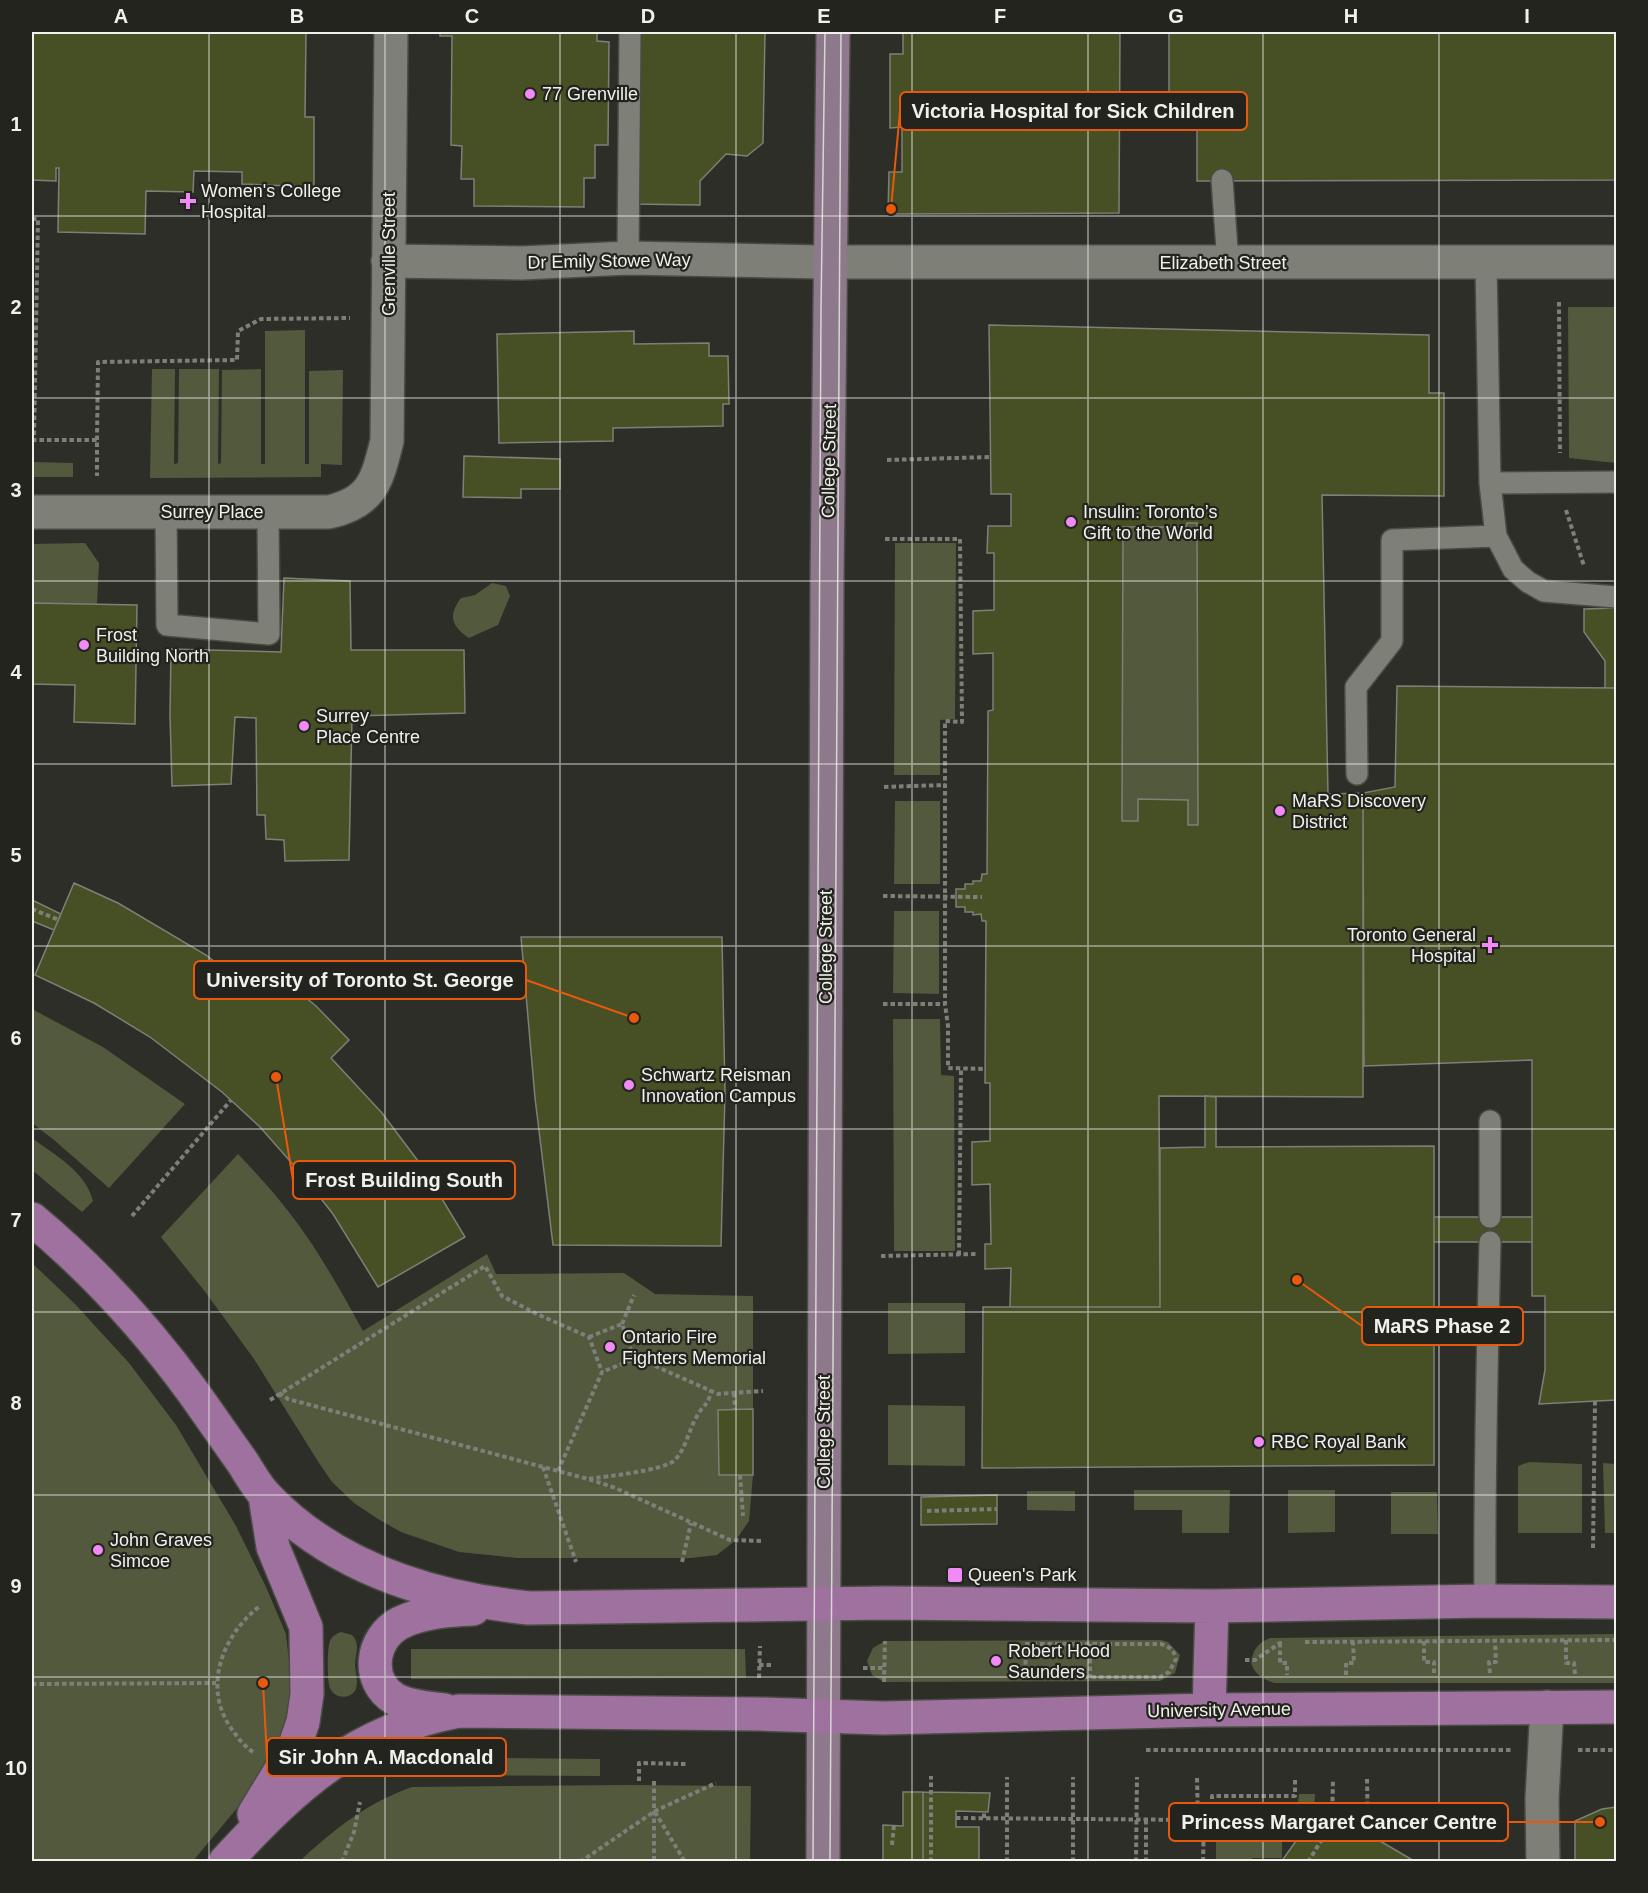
<svg xmlns="http://www.w3.org/2000/svg" width="1648" height="1893" font-family="Helvetica,sans-serif">
  <style>
    .green { fill: #53593c }
    .building { fill: #474f24; stroke: #7e8078; stroke-width: 1.5; fill-rule: evenodd }
    .lines { fill: none; stroke-linecap: round; stroke-linejoin: round }
    .lane-casing { stroke: #4a4b45; stroke-width: 24 }
    .street-casing { stroke: #4a4b45; stroke-width: 36 }
    .secondary-casing { stroke: #4a4b45; stroke-width: 36 }
    .primary-casing { stroke: #4a4b45; stroke-width: 36 }
    .path { stroke: #7d7f79; stroke-width: 4; stroke-dasharray: 4.5 3; stroke-linecap: butt }
    .lane { stroke: #7e8078; stroke-width: 21 }
    .street { stroke: #7e8078; stroke-width: 33 }
    .secondary { stroke: #8e788b; stroke-width: 33 }
    .primary { stroke: #9e719e; stroke-width: 33 }
    .tram { stroke: #d5d7d1; stroke-width: 1.5 }
    .grid { fill: none; stroke: #f0f1ec; stroke-width: 1.5; stroke-opacity: 0.55 }
    .poi-dot { fill: #f08bf5; stroke: #23241d; stroke-width: 2 }
    .labels { text-anchor: middle; dominant-baseline: central; stroke-width: 4.5; stroke-linejoin: round; paint-order: stroke }
    .poi-label { font-size: 18px; fill: #f0f1ec; stroke: #23241d; text-anchor: start }
    .street-label { font-size: 18px; fill: #f0f1ec; stroke: #23241d }
    .leader { fill: none; stroke: #e8590c; stroke-width: 2 }
    .callout-dot { fill: #e8590c; stroke: #23241d; stroke-width: 2 }
    .callout { fill: #23241d; stroke: #e8590c; stroke-width: 2 }
    .callout-label { font-size: 20px; text-anchor: middle; font-weight: bold; fill: #f0f1ec }
    .neatline { fill: none; stroke: #f0f1ec; stroke-width: 2 }
    .grid-label { font-size: 20px; text-anchor: middle; font-weight: bold; fill: #f0f1ec }
  </style>
  <rect width="100%" height="100%" fill="#2c2e27"/>
  <path class="green" d="M1568,307H1616V463L1569,458Z
    M305,330V464H309V371L343,370L342,465L321,464V477L150,478L152,369H175L174,464L178,463L179,369H219L218,464L221,463L222,370L261,369V464H265V331Z
    M32,462L73,463V477H32Z
    M1187,523H1197L1198,825H1188L1187,800L1139,799L1138,821H1122L1123,527H1186Z
    M85,543L99,563L97,604L32,603V544Z
    M895,543H956L955,719L940,720V775H894Z
    M492,583L506,586L510,596L498,625L469,638C451,626 448,615 461,598L475,595Z
    M895,801H940V884H894Z
    M894,911H939V994L893,993Z
    M32,1009L103,1047L185,1104L109,1188L54,1140L32,1123Z
    M893,1019H940L941,1075L954,1076L955,1251H894Z
    M32,1138C55,1155 86,1172 93,1201L82,1212L32,1170Z
    M238,1154C258,1175 278,1197 295,1220C321,1255 342,1293 363,1331L487,1254L496,1274L624,1273L655,1294L753,1296V1475L749,1521L736,1540L717,1555L691,1558H517L459,1552L401,1532L378,1519L354,1503L332,1482L319,1463L254,1359L206,1293L161,1237Z
    M32,1263L75,1304L129,1363L176,1425L236,1526L266,1587L286,1634L291,1680L289,1717L261,1776L238,1807L193,1861H32Z
    M888,1303H965V1353L888,1354Z
    M888,1405L965,1406V1466L888,1465Z
    M1529,1462L1582,1464V1533H1518V1466Z
    M1603,1463L1616,1464V1533H1605Z
    M1134,1490H1230L1229,1533H1182V1510H1134Z
    M1288,1490H1335V1532L1288,1533Z
    M1027,1491H1075V1511L1027,1510Z
    M1391,1492H1437L1438,1534H1391Z
    M341,1632L352,1635C361,1644 355,1654 355,1666C356,1673 358,1682 356,1689C351,1700 334,1699 330,1688C327,1682 327,1648 330,1641C332,1636 336,1634 341,1632Z
    M1616,1634V1683H1274C1263,1679 1255,1675 1251,1663C1253,1649 1258,1643 1270,1638Z
    M1161,1640L1168,1642L1180,1655L1175,1673L1160,1681L884,1682L872,1675L867,1661L873,1648L885,1641Z
    M411,1649H745L746,1678L411,1679Z
    M505,1758L600,1759V1776L429,1775V1769C454,1763 479,1760 505,1758Z
    M626,1785L751,1786L750,1861H300C334,1829 367,1803 412,1787Z
    M1299,1794H1315L1314,1812L1282,1811V1858H1252V1861H1216V1803H1298Z"/>
  <path class="building" d="M32,32H306L305,117H314V187L242,184V172L194,171L193,192L146,191L145,234L58,232L59,168H56V181L32,180Z
    M440,32H597V41L609,42L608,145H595V178H584V207L474,206V179H461L462,146L451,145L452,36H440Z
    M633,32H765L763,143L747,156L726,154L700,181V205L632,204Z
    M903,32H1120L1119,213L888,214L889,172H902V127L890,128V54H903Z
    M1169,32H1616V180L1197,181V109L1169,108Z
    M989,325L1429,335V393H1444V496L1322,495L1328,794L1363,793V1097L1159,1096L1160,1307H1010L1011,1268L985,1269V1244H991L990,1184L972,1185V1142L990,1141V1083H985L986,921H982L981,914L973,915V912H965V907H956V889H965V884H973V881H981L982,874H987L988,711L993,710V653L973,654V611L994,610V553H987L988,526H1011V494H991ZM1187,523H1197L1198,825H1188V800L1138,799V821H1122L1123,527H1186Z
    M634,331V344L709,343V356H728L729,404H723V426L613,428V441L499,443L497,334Z
    M464,456L560,459V489H521V498L463,497Z
    M284,578L350,581L351,650H464L465,713L352,716L349,860L285,861L284,840L266,839L265,815H257L256,718L235,717L231,784L172,786L170,715L171,649L281,652Z
    M32,603L137,605L135,724L74,722L75,685L32,684Z
    M1616,608V688H1605V661L1584,632V609Z
    M1397,686L1616,688V1400L1539,1404L1545,1370V1296H1532V1060L1364,1066L1363,793L1395,787Z
    M74,883L118,903L206,955L263,999L283,979L316,1006L349,1040L331,1058L382,1113L424,1169L465,1237L378,1287L333,1214L304,1177L260,1127L222,1092L150,1037L94,1003L35,975Z
    M32,900L61,914L54,930L32,921Z
    M521,937H722L725,1093L721,1246L553,1245L535,1098Z
    M1205,1096L1216,1097V1147L1434,1146V1465L982,1468L983,1307H1160V1148L1205,1147Z
    M1434,1217H1532V1242H1434Z
    M753,1409V1475H719L718,1410Z
    M997,1495V1524L921,1525V1497Z
    M903,1792H923V1862H883V1825L903,1826Z
    M923,1792L990,1793L988,1812L956,1811V1827H979V1862H923Z
    M1318,1806L1368,1834L1416,1862H1281L1306,1827Z
    M1616,1807V1862H1575V1821L1602,1809Z"/>
  <g class="lines">
    <g class="lane-casing">
      <path id="lane" d="M1222,180L1228,263
        M628,258L630,32
        M1486,263L1490,483
        M1616,482L1490,483L1496,536L1513,569L1528,582L1544,591L1616,597
        M166,512L167,625L269,634L268,512
        M1357,774L1356,687L1392,641V540L1496,536
        M1490,1121V1217
        M1485,1601C1484,1481 1487,1361 1490,1242"/>
    </g>
    <g class="street-casing">
      <path id="street" d="M388,261L522,263L628,258L822,262H1616
        M32,512H329C373,502 377,480 387,441L391,32
        M1543,1862L1542,1799L1547,1707"/>
    </g>
    <g class="secondary-casing">
      <path id="secondary" d="M823,1862L827,581L833,32"/>
    </g>
    <g class="primary-casing">
      <path id="primary" d="M32,1219C92,1269 147,1329 193,1392C210,1416 226,1439 243,1463C250,1474 257,1487 266,1496C335,1569 433,1598 529,1608L886,1603L1212,1606L1485,1601L1616,1602
        M445,1710C429,1708 409,1707 395,1699C365,1681 371,1638 400,1623C422,1612 449,1610 473,1609
        M1209,1710L1212,1606
        M254,1814L294,1748L303,1722L307,1694L306,1627L273,1547L265,1496
        M225,1862C294,1787 355,1730 459,1711L758,1714L883,1718L1209,1710L1616,1707"/>
    </g>
    <path class="path" d="M32,219H38L34,440H97V476
      M1559,302L1560,453
      M97,440L98,362L237,360L238,331L261,319L350,318
      M887,460L990,457
      M1566,510L1584,566
      M885,539H960L962,722L945,721V1004L948,1026V1068L985,1069
      M884,787L945,785
      M883,896L982,897
      M32,909L59,920
      M883,1004H945
      M132,1216L231,1100
      M959,1255L961,1068
      M881,1256L977,1254
      M622,1324L634,1295
      M589,1337L622,1324L634,1359
      M279,1393L288,1399L588,1479L613,1487L730,1540L762,1541
      M734,1393L735,1410
      M270,1400L485,1266L502,1296L537,1314L589,1337L602,1372
      M543,1467L576,1562
      M558,1471L602,1372L634,1359L646,1362L718,1394L763,1391
      M740,1475L743,1516
      M589,1479C607,1476 663,1471 675,1460C686,1448 688,1432 696,1418C702,1405 709,1406 711,1390
      M927,1511L997,1509
      M1593,1548L1595,1401
      M682,1562L691,1523
      M1566,1640V1663H1574L1575,1674
      M1424,1641V1662H1434V1673
      M1305,1642L1616,1640
      M1280,1643V1663H1287V1675
      M1025,1644H1161C1170,1647 1174,1650 1176,1659L1169,1672L1160,1677H1026Z
      M1090,1644V1677
      M1245,1660H1255L1280,1643H1283
      M759,1665H773
      M863,1668H885
      M1490,1673L1489,1662H1496L1495,1641
      M1346,1675V1663H1354L1353,1642
      M759,1678L760,1646
      M884,1682L885,1641
      M32,1684L216,1683
      M1146,1750H1511
      M1578,1750H1616
      M253,1752C244,1746 237,1737 231,1728C202,1687 223,1634 260,1606
      M1197,1778L1198,1820
      M1367,1779L1368,1834
      M639,1781V1763L686,1764
      M654,1781V1862
      M655,1812L685,1862
      M956,1818L1204,1820L1203,1862
      M984,1818V1812
      M1204,1820H1213L1212,1796H1295V1778
      M892,1845L894,1825
      M342,1862L354,1832L360,1802
      M580,1862L655,1811L716,1783
      M931,1862V1776
      M1007,1862V1777
      M1073,1862V1777
      M1136,1862L1137,1777
      M1146,1862V1820
      M1308,1862L1332,1823L1333,1779"/>
    <use href="#lane" class="lane"/>
    <use href="#street" class="street"/>
    <use href="#secondary" class="secondary"/>
    <use href="#primary" class="primary"/>
    <path class="tram" d="M813,1862L821,308L825,32
      M830,1862L841,32"/>
  </g>
  <path class="grid" d="M209,32V1862M385,32V1862M560,32V1862M736,32V1862M912,32V1862M1088,32V1862M1263,32V1862M1439,32V1862M32,216H1616M32,398H1616M32,581H1616M32,764H1616M32,946H1616M32,1129H1616M32,1312H1616M32,1495H1616M32,1677H1616"/>
  <g class="poi-dot">
    <circle cx="530" cy="94" r="6"/>
    <path d="M185 192h6v6h6v6h-6v6h-6v-6h-6v-6h6z"/>
    <circle cx="1071" cy="522" r="6"/>
    <circle cx="84" cy="645" r="6"/>
    <circle cx="304" cy="726" r="6"/>
    <circle cx="1280" cy="811" r="6"/>
    <path d="M1487 936h6v6h6v6h-6v6h-6v-6h-6v-6h6z"/>
    <circle cx="629" cy="1085" r="6"/>
    <circle cx="610" cy="1347" r="6"/>
    <circle cx="1259" cy="1442" r="6"/>
    <circle cx="98" cy="1550" r="6"/>
    <rect x="947" y="1567" width="16" height="16" rx="3"/>
    <circle cx="996" cy="1661" r="6"/>
  </g>
  <g class="labels">
    <g class="poi-label">
      <text x="542" y="94">77 Grenville</text>
      <text x="201" y="191">Women's College<tspan x="201" dy="21">Hospital</tspan></text>
      <text x="1083" y="512">Insulin: Toronto’s<tspan x="1083" dy="21">Gift to the World</tspan></text>
      <text x="96" y="635">Frost<tspan x="96" dy="21">Building North</tspan></text>
      <text x="316" y="716">Surrey<tspan x="316" dy="21">Place Centre</tspan></text>
      <text x="1292" y="801">MaRS Discovery<tspan x="1292" dy="21">District</tspan></text>
      <text x="1476" y="935" text-anchor="end">Toronto General<tspan x="1476" dy="21">Hospital</tspan></text>
      <text x="641" y="1075">Schwartz Reisman<tspan x="641" dy="21">Innovation Campus</tspan></text>
      <text x="622" y="1337">Ontario Fire<tspan x="622" dy="21">Fighters Memorial</tspan></text>
      <text x="1271" y="1442">RBC Royal Bank</text>
      <text x="110" y="1540">John Graves<tspan x="110" dy="21">Simcoe</tspan></text>
      <text x="968" y="1575">Queen's Park</text>
      <text x="1008" y="1651">Robert Hood<tspan x="1008" dy="21">Saunders</tspan></text>
    </g>
    <g class="street-label">
      <text transform="translate(389 254) rotate(-90)">Grenville Street</text>
      <text transform="translate(609 261) rotate(-1)">Dr Emily Stowe Way</text>
      <text x="1223" y="263">Elizabeth Street</text>
      <text transform="translate(829 461) rotate(-89)">College Street</text>
      <text x="212" y="512">Surrey Place</text>
      <text transform="translate(826 947) rotate(-90)">College Street</text>
      <text transform="translate(824 1432) rotate(-90)">College Street</text>
      <text transform="translate(1219 1710) rotate(-1)">University Avenue</text>
    </g>
  </g>
  <path class="leader" d="M891 209L900 111M634 1018L526 980M276 1077L293 1180M1297 1280L1362 1326M263 1683L267 1757M1600 1822L1508 1822"/>
  <g class="callout-dot">
    <circle cx="891" cy="209" r="6"/>
    <circle cx="634" cy="1018" r="6"/>
    <circle cx="276" cy="1077" r="6"/>
    <circle cx="1297" cy="1280" r="6"/>
    <circle cx="263" cy="1683" r="6"/>
    <circle cx="1600" cy="1822" r="6"/>
  </g>
  <g class="callout">
    <rect x="900" y="92" width="347" height="38" rx="6"/>
    <rect x="194" y="961" width="332" height="38" rx="6"/>
    <rect x="293" y="1161" width="222" height="38" rx="6"/>
    <rect x="1362" y="1307" width="161" height="38" rx="6"/>
    <rect x="267" y="1738" width="239" height="38" rx="6"/>
    <rect x="1169" y="1803" width="339" height="38" rx="6"/>
  </g>
  <g class="callout-label">
    <text x="1073" y="118">Victoria Hospital for Sick Children</text>
    <text x="360" y="987">University of Toronto St. George</text>
    <text x="404" y="1187">Frost Building South</text>
    <text x="1442" y="1333">MaRS Phase 2</text>
    <text x="386" y="1764">Sir John A. Macdonald</text>
    <text x="1339" y="1829">Princess Margaret Cancer Centre</text>
  </g>
  <rect width="1648" height="1893" fill="none" stroke="#23241d" stroke-width="66"/>
  <rect x="33" y="33" width="1582" height="1827" class="neatline"/>
  <g class="grid-label">
    <text x="121" y="23">A</text>
    <text x="297" y="23">B</text>
    <text x="472" y="23">C</text>
    <text x="648" y="23">D</text>
    <text x="824" y="23">E</text>
    <text x="1000" y="23">F</text>
    <text x="1176" y="23">G</text>
    <text x="1351" y="23">H</text>
    <text x="1527" y="23">I</text>
    <text x="16" y="131">1</text>
    <text x="16" y="314">2</text>
    <text x="16" y="497">3</text>
    <text x="16" y="679">4</text>
    <text x="16" y="862">5</text>
    <text x="16" y="1045">6</text>
    <text x="16" y="1227">7</text>
    <text x="16" y="1410">8</text>
    <text x="16" y="1593">9</text>
    <text x="16" y="1775">10</text>
  </g>
</svg>
